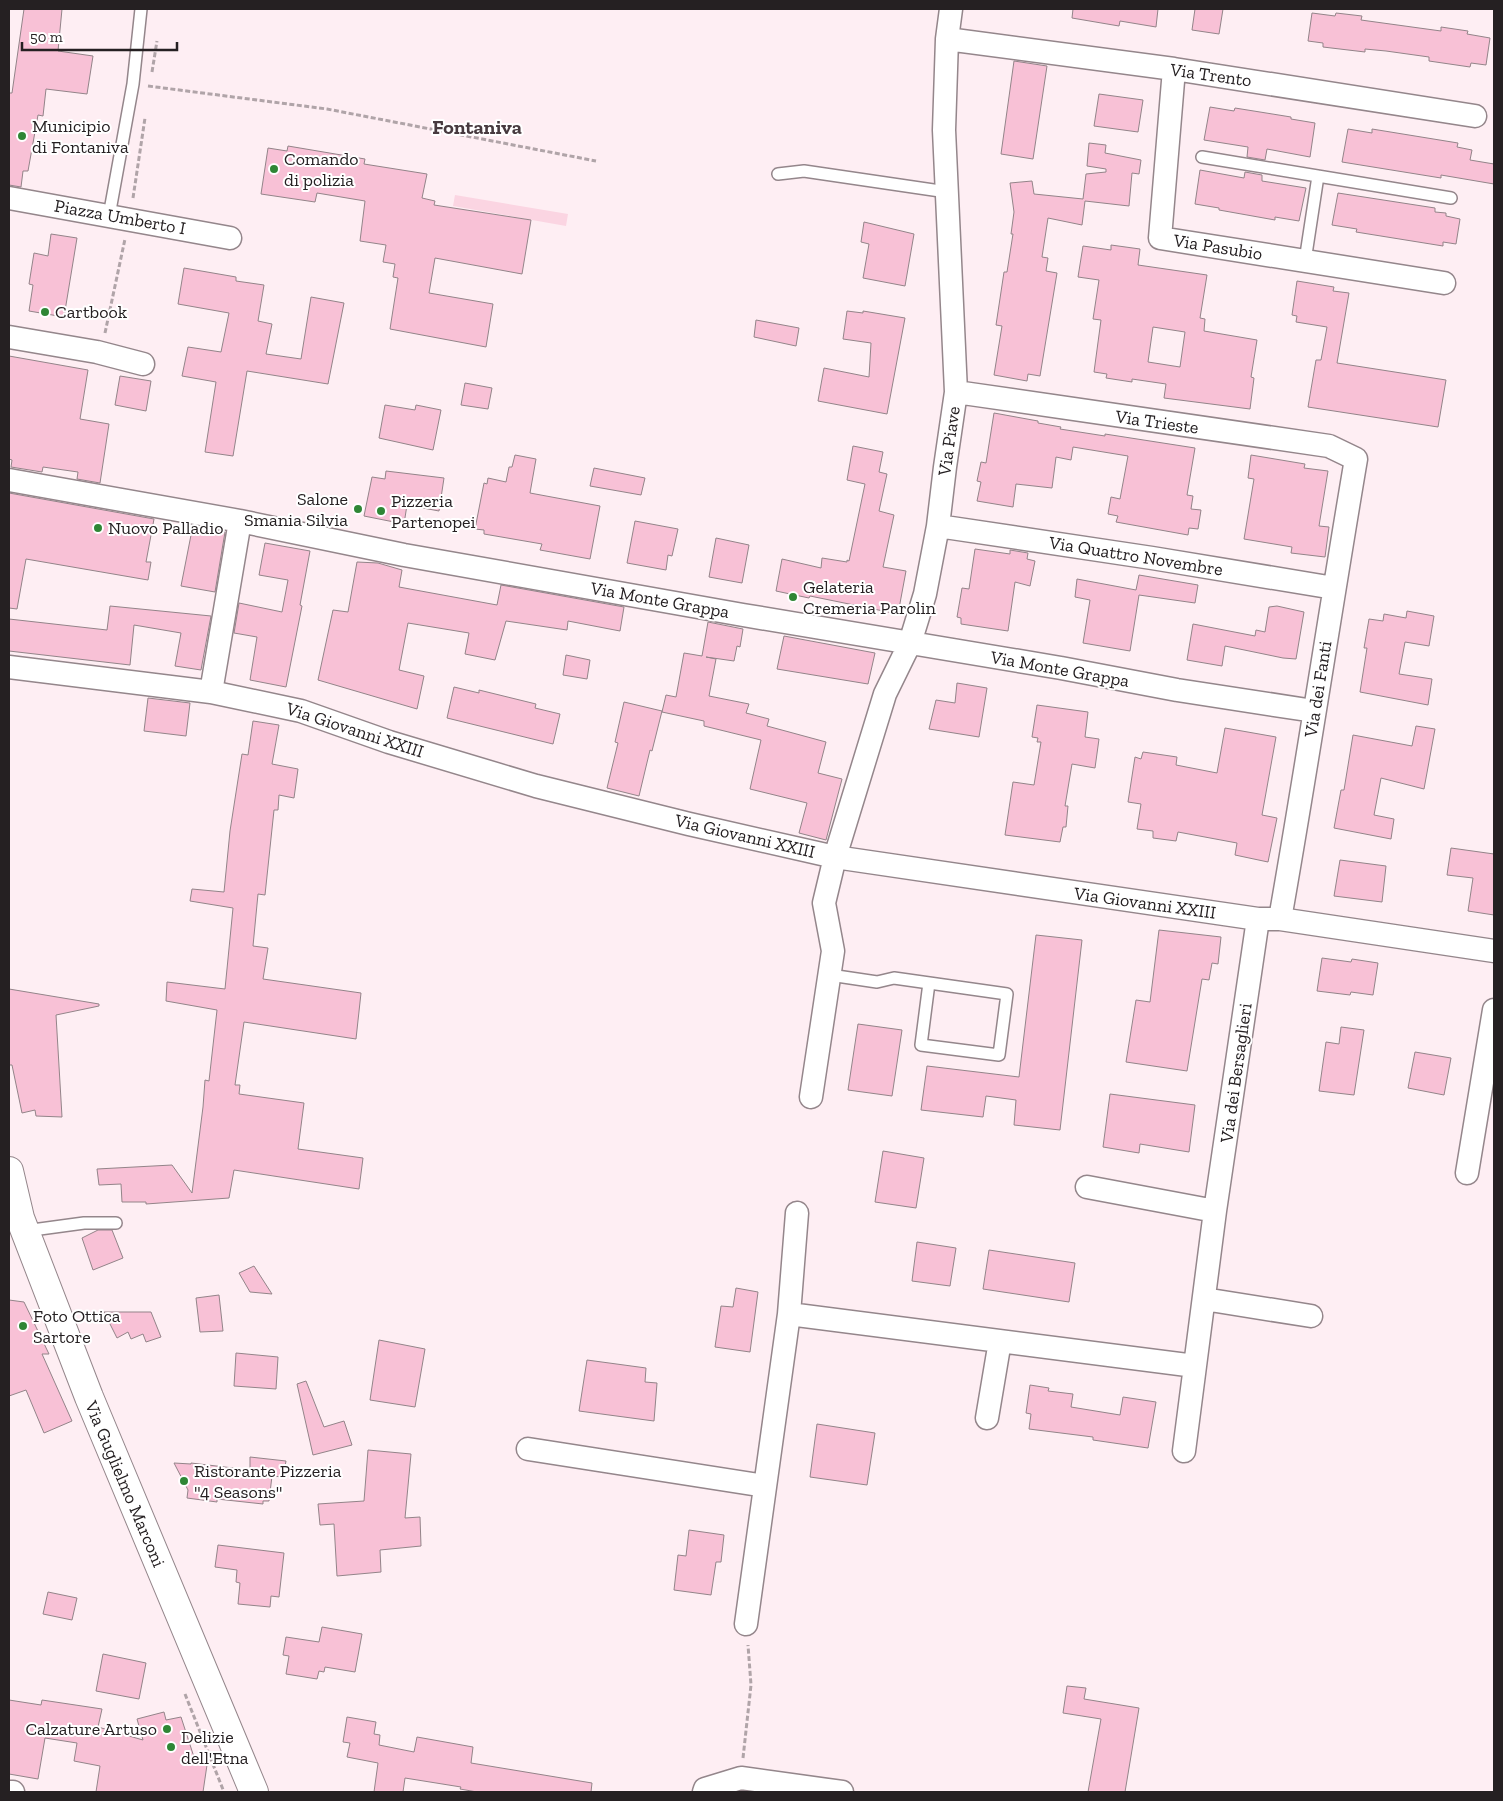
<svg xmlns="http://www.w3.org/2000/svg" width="1503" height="1801" font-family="'Zilla Slab',serif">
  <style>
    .green { fill: #fbd5e2 }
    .building { fill: #f8c1d6; stroke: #938489; fill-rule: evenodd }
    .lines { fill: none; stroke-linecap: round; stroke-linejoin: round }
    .service-casing { stroke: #94868b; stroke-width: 14 }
    .minor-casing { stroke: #94868b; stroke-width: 25 }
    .tertiary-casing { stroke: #94868b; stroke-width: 30 }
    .path { stroke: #b0a4a8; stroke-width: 3; stroke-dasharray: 5 2.5; stroke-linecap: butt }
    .service { stroke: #fff; stroke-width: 11 }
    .minor { stroke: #fff; stroke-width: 22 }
    .tertiary { stroke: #fff; stroke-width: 28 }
    .poi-dot { fill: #2f8635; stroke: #fff; stroke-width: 2 }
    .labels { text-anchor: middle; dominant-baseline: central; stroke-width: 4; stroke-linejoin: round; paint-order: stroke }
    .street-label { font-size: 18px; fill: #252022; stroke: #fff }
    .poi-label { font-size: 18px; fill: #252022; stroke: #fff; text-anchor: start }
    .quarter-label { font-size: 20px; font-weight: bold; fill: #473a3f; stroke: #fff }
  </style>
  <rect width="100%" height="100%" fill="#feeef3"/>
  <path class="green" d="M455,195L568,214L566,226L453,206Z"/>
  <path class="building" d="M24,9H62L58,51L93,56L87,94L46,89L43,116L38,115L28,171H23L21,187L9,185V93H12Z
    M1073,9H1158L1156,27L1120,21L1119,26L1072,18Z
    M1195,9H1223L1219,34L1192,30Z
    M1312,13L1335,16L1336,13L1362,16L1361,20L1441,31V27L1468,31L1467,34L1490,38L1486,65L1471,63L1470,67L1429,61V57L1386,51L1365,49V52L1323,47V43L1308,41Z
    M1014,61L1047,66L1033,159L1001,154Z
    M1099,94L1143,100L1138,132L1094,126Z
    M1210,107L1234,111L1235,108L1291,117V119L1315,123L1310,157L1267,149L1265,160L1247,157L1248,147L1204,140Z
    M1348,129L1372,133V129L1458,143L1457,147L1472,150L1470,160L1494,164V184L1441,175V178L1342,162Z
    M1089,143L1106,145L1105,153L1141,160L1139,174L1132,173L1129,206L1085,201L1082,225L1048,218L1042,257L1048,258L1046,271L1057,273L1040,376L1028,374L1027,381L994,375L1002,326L996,325L1004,272H1007L1013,234H1011L1014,212L1010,183L1032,181L1034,194L1083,199L1086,174L1106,172V169L1087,166Z
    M288,146L365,159L364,164L427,174L422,198L435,201L434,205L531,220L522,274L435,258L429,293L493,304L486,347L390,329L398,278L393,277L395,264L383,262L386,245L360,241L365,201L317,193L315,202L261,194L268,148L287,151Z
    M1200,170L1244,178L1245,172L1262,175V181L1306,188L1299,221L1275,217V220L1219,210V208L1195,204Z
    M1338,193L1435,208V212L1446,213V216L1460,219L1456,244L1443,242V246L1356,232L1357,229L1332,225Z
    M864,222L914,234L905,286L863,278L869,244L861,242Z
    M51,234L77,238L64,317L29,311L33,285L29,284L34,253L48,256Z
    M1111,245L1140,249L1138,265L1207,275L1200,318L1205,319L1204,331L1257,340L1251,377L1254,378L1250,409L1164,398L1166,384L1132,379V382L1106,378L1107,374L1094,372L1101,320L1093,319L1099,280L1078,277L1083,246L1111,250ZM1153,327L1185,332L1180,367L1148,362Z
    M184,268L236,277V281L264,285L258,321L272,324L266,354L301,359L311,297L344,303L328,384L247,371L233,456L205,452L216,382L182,376L188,347L221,352L229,313L178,304Z
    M1297,281L1334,287L1333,291L1349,293L1337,363L1446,380L1438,427L1308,407L1316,360H1321L1327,327L1296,322L1297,316L1292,315Z
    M847,311L863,313V311L905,318L887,414L818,401L824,368L869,377L871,343L843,339Z
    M756,320L799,328L796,346L754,337Z
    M9,356L88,370L80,419L109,424L100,483L77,479L78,472L43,467L42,472L11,467L12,460L9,459Z
    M120,376L151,381L146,411L115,405Z
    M465,383L492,388L488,409L461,405Z
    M385,405L415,410L416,405L441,410L433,450L379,438Z
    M994,413L1038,421V423L1061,427L1060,429L1105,436V434L1195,448L1187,495L1193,496L1191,509L1201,510L1198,529L1189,528L1188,535L1116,522L1118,516L1108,514L1111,497L1120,499L1128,456L1073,447L1071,460L1056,457L1052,488L1016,484L1013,507L977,501L981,482L977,481L981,462L986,463Z
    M853,446L883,452L879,472L887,474L879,511L894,515L883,567L906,571L898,614L810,596L809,598L776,591L782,559L821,568L822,558L847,562V560L849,561L865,484L847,480Z
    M515,455L536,459L530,493L600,506L590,559L540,550L542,544L484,534V530L475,529L484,483L487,484L488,478L506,482L509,467H512Z
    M1251,455L1305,464L1304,468L1328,471L1319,526L1329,527L1325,557L1291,553L1292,547L1244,539L1254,479L1248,478Z
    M594,468L645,478L641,495L590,486Z
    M386,471L444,478L439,511L407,505L404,524L364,516L372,477L385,479Z
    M9,493L154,519L146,562H151L148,580L26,559L17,609L9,608Z
    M635,521L678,529L672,556L668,555L666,570L627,563Z
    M192,530L214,534L215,530L225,532L215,592L181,586Z
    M716,538L749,545L742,583L709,577Z
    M265,543L310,551L300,605L302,606L286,687L250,680L257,637L234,633L239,603L282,612L288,580L259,575Z
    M975,549L1010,554V550L1028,553L1027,559L1035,561L1030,586L1015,582L1008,631L961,624V618L957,617L962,588L969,589Z
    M357,562L378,563L402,570L399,587L497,605L501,585L624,607L620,631L568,621L567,630L506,621L495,660L465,654L469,633L408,623L399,670L424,676L417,709L318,680L333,610L348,612Z
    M1139,575L1198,585L1195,603L1139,595L1130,651L1083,643L1090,600L1075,597L1077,579L1136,590Z
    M110,606L211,616L201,670L175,666L181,633L134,625L130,665L9,651V619L107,630Z
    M1277,606L1304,612L1296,659L1283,658L1225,646L1222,666L1187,660L1193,624L1255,636L1256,630L1265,632L1269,607Z
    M1407,611L1434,616L1429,646L1405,642L1399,674L1432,679L1428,705L1360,692L1367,648H1364L1369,619L1383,621L1384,614L1406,618Z
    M708,622L743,629L740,647L737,646L734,661L706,657L716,659L709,696L749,704L746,713L769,719L767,726L826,742L818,773L842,779L826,840L799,833L807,803L750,789L761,740L704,726V721L662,712L666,695L676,697L684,653L702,656Z
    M784,636L875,653L868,684L777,669Z
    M566,655L590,660L587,679L563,675Z
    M957,683L987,688L979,737L929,729L936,700L955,703Z
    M454,687L479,693V690L536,704L535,708L560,714L553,744L447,718Z
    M148,698L190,703L186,736L144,731Z
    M624,702L662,711L652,751L650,750L639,796L607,788L618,743L615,742Z
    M1037,705L1088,712L1085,737L1099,739L1095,768L1072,764L1065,806H1068L1066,827H1063L1060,842L1005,835L1013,782L1034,785L1041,742H1037L1038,738L1032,737Z
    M253,721L279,725L272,764L298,769L294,798L279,795L278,810H274L265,895L258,894L253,946L268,948L263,979L361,993L356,1039L244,1022L235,1085H240L239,1094L304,1103L298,1149L363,1158L359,1189L234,1170L229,1198L146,1204V1202H122L121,1184L99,1185L97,1169L172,1165L192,1193L203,1107L205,1080L209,1081L217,1010L166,1001L167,982L225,989L233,908L190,901L192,889L224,892L230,831L242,754L248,755Z
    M1416,726L1435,729L1424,789L1381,778L1374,815L1394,819L1391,839L1334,828L1341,790H1344L1353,735L1412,746Z
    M1225,728L1276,737L1262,815L1277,818L1268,862L1235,855L1237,843L1178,832L1176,841L1153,838V831L1137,829L1141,804L1128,802L1135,757L1141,759L1143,752L1177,757L1176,765L1217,773Z
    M1451,848L1494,854V915L1468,911L1473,878L1447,875Z
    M1340,860L1386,866L1382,902L1334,896Z
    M1159,930L1221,937L1218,964L1212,963L1209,980L1202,979L1187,1071L1126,1062L1136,1000L1150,1002Z
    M1036,935L1082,940L1060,1130L1014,1125L1016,1100L986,1096L983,1117L921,1110L927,1066L1019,1077Z
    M1322,958L1351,962L1352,959L1378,963L1373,995L1351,992L1350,995L1317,991Z
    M9,989L99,1004V1006L56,1015L62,1117L36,1116L35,1110L22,1113L12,1065H9Z
    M858,1024L902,1030L892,1096L848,1090Z
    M1341,1027L1364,1030L1354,1095L1319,1091L1326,1042L1339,1044Z
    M1415,1052L1451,1058L1444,1095L1408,1088Z
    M1110,1094L1195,1105L1189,1152L1140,1144L1139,1153L1103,1147Z
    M883,1151L924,1158L916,1208L875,1202Z
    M98,1230H112L123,1258L93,1270L82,1238Z
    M917,1242L956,1248L950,1286L912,1281Z
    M989,1250L1075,1263L1069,1302L983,1289Z
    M254,1266L272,1294L250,1292L239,1273Z
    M736,1288L758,1292L750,1352L715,1347L721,1306L733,1307Z
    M219,1295L223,1331L200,1332L196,1298Z
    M9,1300L24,1302L49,1354H42L72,1421L44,1433L26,1390L9,1396Z
    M104,1312H151L161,1337L146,1342L143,1334L131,1339L128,1332L117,1338Z
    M379,1340L425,1349L415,1407L370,1400Z
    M236,1353L278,1357L276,1389L234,1386Z
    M587,1360L646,1368L645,1382L657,1383L654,1421L579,1411Z
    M306,1381L324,1427L344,1421L352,1445L313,1455L297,1384Z
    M1030,1385L1049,1388L1048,1391L1073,1394L1071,1407L1120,1415L1123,1397L1156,1402L1148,1448L1093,1440V1437L1029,1429L1031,1414L1026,1413Z
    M817,1424L875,1433L867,1485L810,1477Z
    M368,1450L411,1454L405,1518L420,1517L421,1546L380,1550L381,1572L337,1576L334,1524L320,1525L318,1504L364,1501Z
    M250,1457L286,1461L283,1477L272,1476L269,1501H263V1504L217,1499V1502L187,1498L188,1490L174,1463L191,1464V1463L250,1470Z
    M689,1530L724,1535L721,1562H716L711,1595L674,1590L678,1555L686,1556Z
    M218,1545L284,1553L279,1597L271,1596L270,1607L238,1604L240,1583L236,1582L237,1570L215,1567Z
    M48,1592L77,1598L72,1620L43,1614Z
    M322,1627L362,1634L355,1672L325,1667L324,1672L319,1671L317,1679L286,1674L289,1656L283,1655L286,1637L319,1642Z
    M103,1654L146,1663L139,1699L96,1691Z
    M1067,1686L1086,1688L1084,1699L1139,1708L1125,1792H1088L1101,1719L1063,1713Z
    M9,1700L41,1705L42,1700L102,1709L98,1727L143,1740L137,1719L164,1712L166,1720L181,1717L193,1754L201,1764L207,1765L203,1792H96L100,1766L74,1761L77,1743L45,1738L38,1779L9,1774Z
    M347,1717L376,1722L374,1734L380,1735L379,1745L414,1752L417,1737L473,1747L471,1763L592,1783L591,1792H477L460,1789L461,1787L405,1778L403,1792H374L378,1763L347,1757L350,1743L343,1742Z"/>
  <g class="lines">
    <g class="service-casing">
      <path id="service" d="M1202,157L1451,198
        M778,174L804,171L947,192
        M109,216L133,84L141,9
        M1305,261L1318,176
        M830,975L877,982L894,978L1007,994L999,1055L921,1045L929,983
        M25,1231L84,1223H116"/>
    </g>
    <g class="minor-casing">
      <path id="minor" d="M947,39L1174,69L1475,116
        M1174,69L1160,238L1444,283
        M9,198L230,238
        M9,337L97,352L143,364
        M956,392L1329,446L1356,459C1330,612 1307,766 1280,919
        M9,480L240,521L404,555L743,615L1061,668L1177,690L1314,711
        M938,526L1152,558L1334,588
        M9,667L211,692L301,711L389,742L536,786L689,824L835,857L1258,919H1280L1494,951
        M211,692L240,521
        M811,1097L833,951L824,903L835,857L885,694L910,643L925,594L938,526L945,467L956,392L944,130L947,39L951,9
        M1467,1173L1494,1010
        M1087,1187L1215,1211
        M1204,1299L1311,1316
        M789,1314L797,1213
        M987,1418L1000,1341
        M528,1449L765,1486
        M1184,1451L1195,1366
        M746,1624L789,1314L1195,1366L1215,1211L1258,919
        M9,1792H13
        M704,1792L705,1789L741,1778L842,1792"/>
    </g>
    <g class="tertiary-casing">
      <path id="tertiary" d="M9,1171L20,1218L89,1397L254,1792"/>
    </g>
    <path class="path" d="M152,72L157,41
      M148,86L327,109L596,161
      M133,198L145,118
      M105,333L125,239
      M185,1694L224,1792
      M743,1758L751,1685L748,1645"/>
    <use href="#service" class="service"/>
    <use href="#minor" class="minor"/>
    <use href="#tertiary" class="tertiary"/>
  </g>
  <g class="poi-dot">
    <circle cx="22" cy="136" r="5"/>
    <circle cx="274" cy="169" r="5"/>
    <circle cx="45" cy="312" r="5"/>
    <circle cx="358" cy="509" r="5"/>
    <circle cx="381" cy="511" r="5"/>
    <circle cx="98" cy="528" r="5"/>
    <circle cx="793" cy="597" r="5"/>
    <circle cx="23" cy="1326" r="5"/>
    <circle cx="184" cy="1481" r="5"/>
    <circle cx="167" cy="1729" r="5"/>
    <circle cx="171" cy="1747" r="5"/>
  </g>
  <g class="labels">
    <g class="street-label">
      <text transform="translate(1211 75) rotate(8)">Via Trento</text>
      <text transform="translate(120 217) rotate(10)">Piazza Umberto I</text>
      <text transform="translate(1218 247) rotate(9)">Via Pasubio</text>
      <text transform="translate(1157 422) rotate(8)">Via Trieste</text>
      <text transform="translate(949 441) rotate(-82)">Via Piave</text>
      <text transform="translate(1136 556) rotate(9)">Via Quattro Novembre</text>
      <text transform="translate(660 600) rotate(10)">Via Monte Grappa</text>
      <text transform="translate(1060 669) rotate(10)">Via Monte Grappa</text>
      <text transform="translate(1318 689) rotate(-81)">Via dei Fanti</text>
      <text transform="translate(355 730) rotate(18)">Via Giovanni XXIII</text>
      <text transform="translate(745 836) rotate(13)">Via Giovanni XXIII</text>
      <text transform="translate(1145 903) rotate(8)">Via Giovanni XXIII</text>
      <text transform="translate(1236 1073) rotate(-82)">Via dei Bersaglieri</text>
      <text transform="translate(125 1484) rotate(67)">Via Guglielmo Marconi</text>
    </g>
    <g class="poi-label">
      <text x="32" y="126">Municipio<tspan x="32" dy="21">di Fontaniva</tspan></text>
      <text x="284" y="159">Comando<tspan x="284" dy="21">di polizia</tspan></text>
      <text x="55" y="312">Cartbook</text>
      <text x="348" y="499" text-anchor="end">Salone<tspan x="348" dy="21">Smania Silvia</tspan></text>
      <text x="391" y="501">Pizzeria<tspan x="391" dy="21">Partenopei</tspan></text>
      <text x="108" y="528">Nuovo Palladio</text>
      <text x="803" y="587">Gelateria<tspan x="803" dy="21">Cremeria Parolin</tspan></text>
      <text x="33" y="1316">Foto Ottica<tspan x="33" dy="21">Sartore</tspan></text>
      <text x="194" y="1471">Ristorante Pizzeria<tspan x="194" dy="21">"4 Seasons"</tspan></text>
      <text x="157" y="1729" text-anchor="end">Calzature Artuso</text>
      <text x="181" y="1737">Delizie<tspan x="181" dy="21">dell'Etna</tspan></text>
    </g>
    <g class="quarter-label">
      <text x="477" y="127">Fontaniva</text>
    </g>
  </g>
  <rect width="1503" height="1801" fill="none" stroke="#252022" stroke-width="20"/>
  <path d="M22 42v8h155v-8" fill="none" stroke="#252022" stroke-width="2.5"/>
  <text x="30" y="42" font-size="15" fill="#252022" stroke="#ffffff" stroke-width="4" paint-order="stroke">50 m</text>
</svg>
